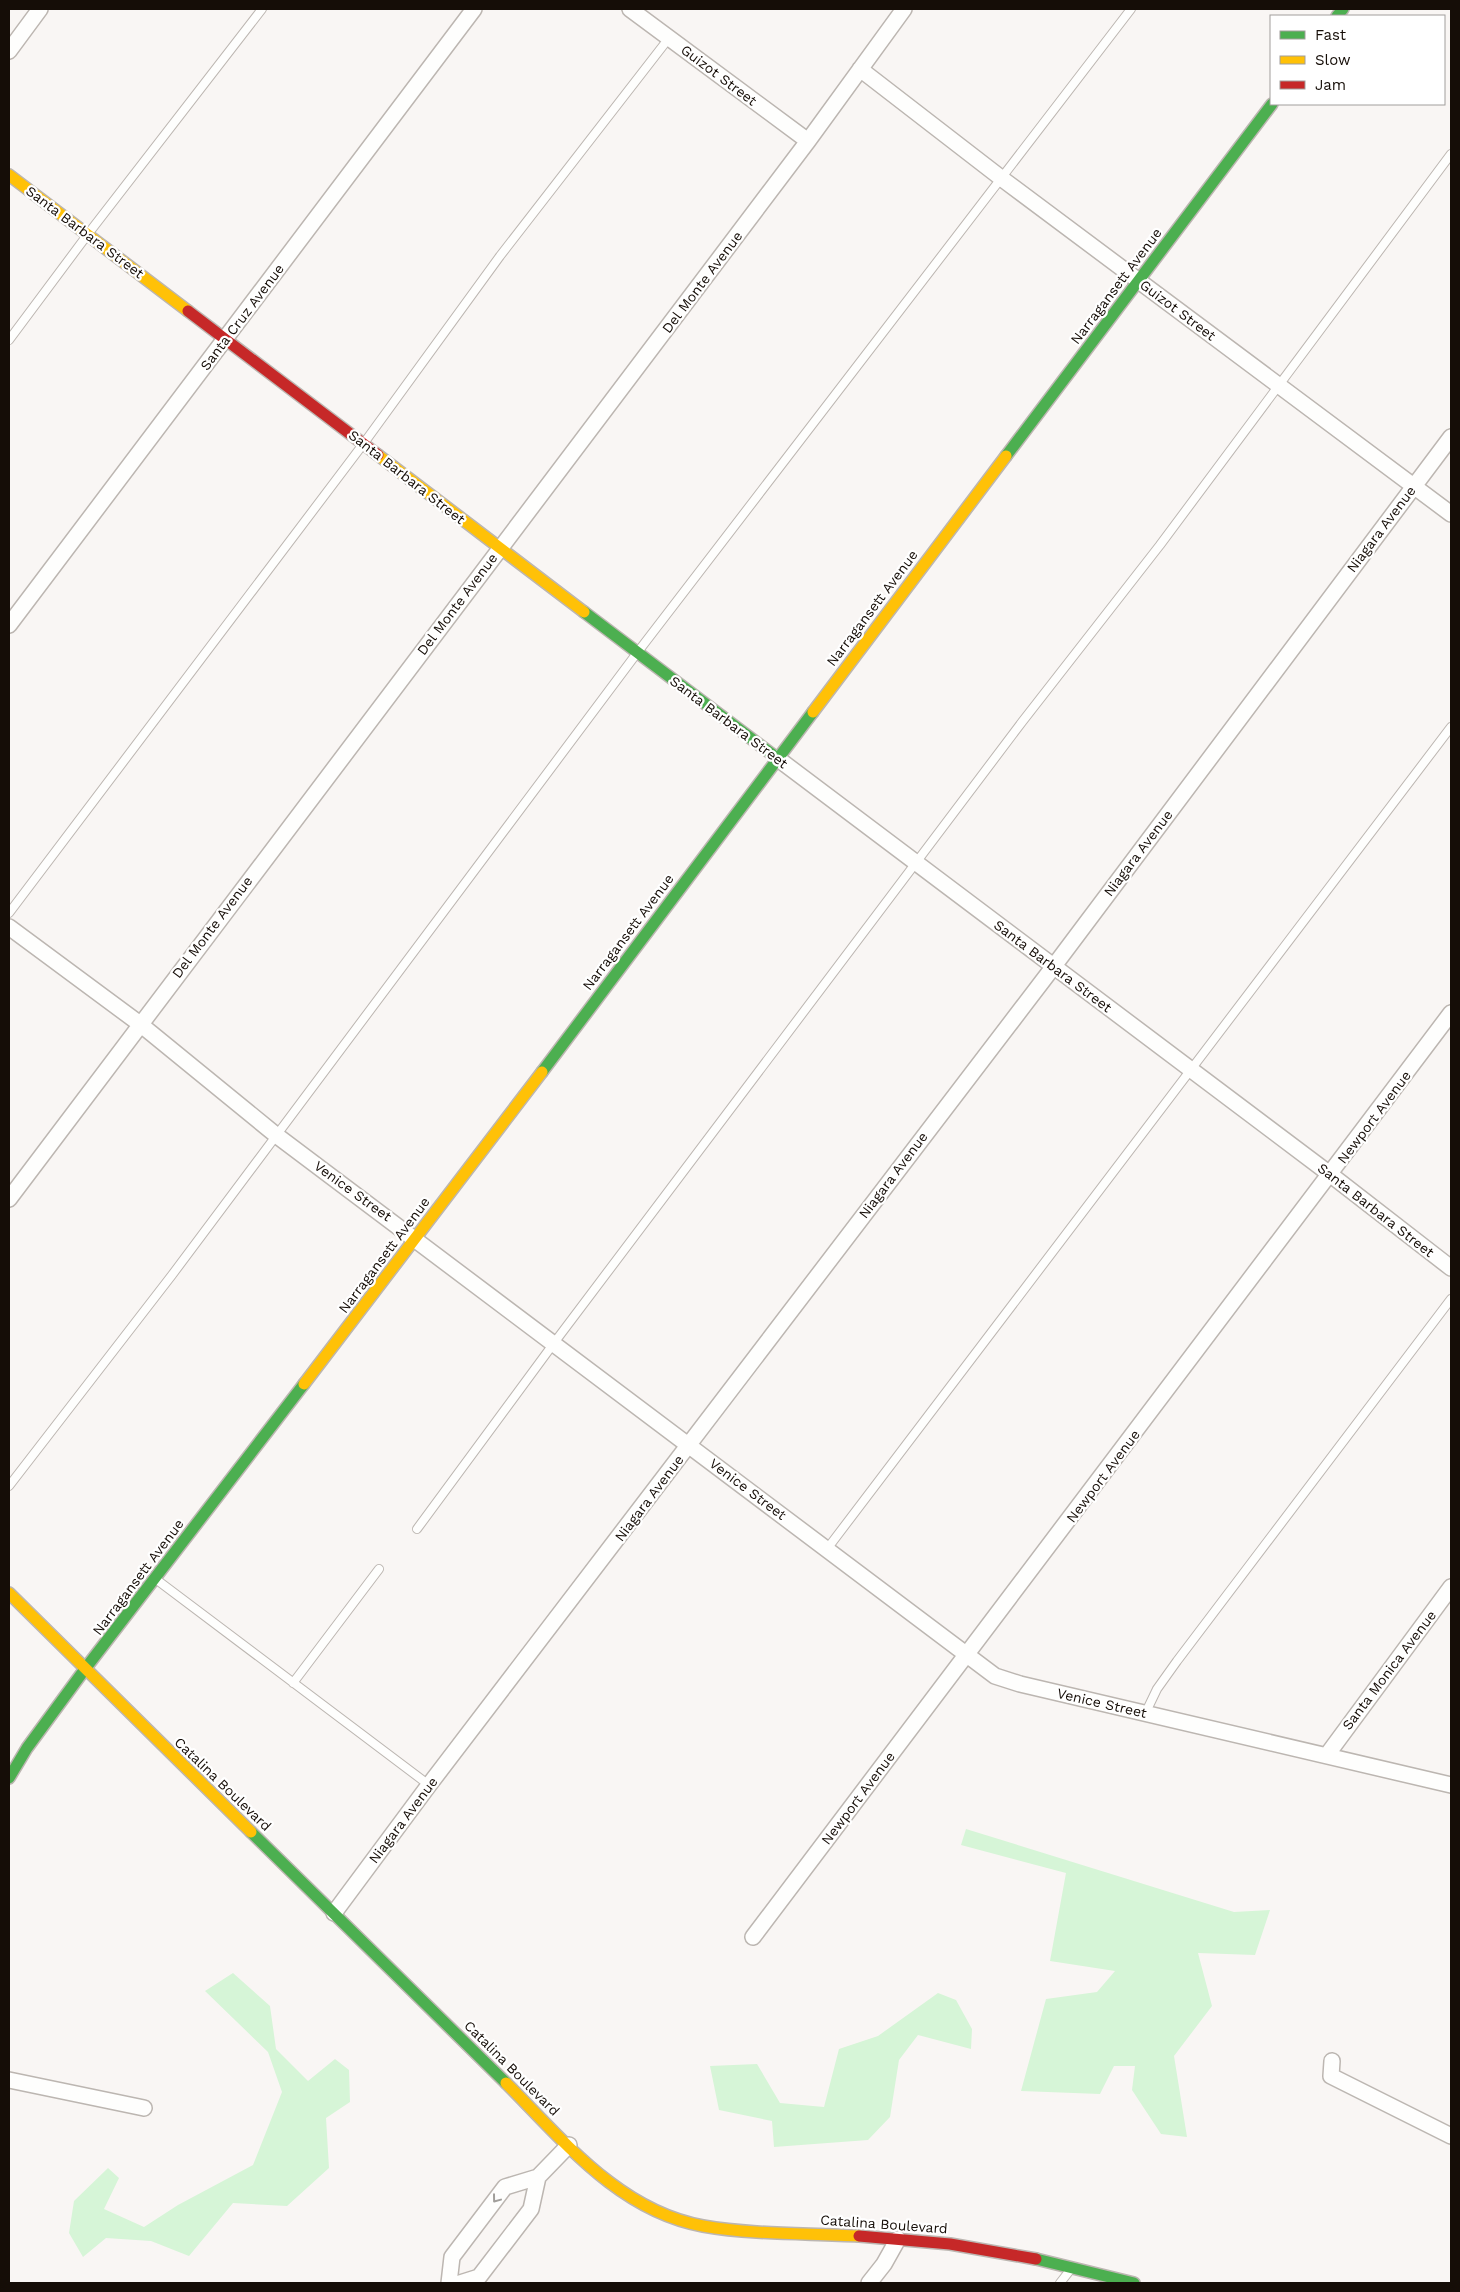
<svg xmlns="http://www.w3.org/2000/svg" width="1460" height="2292" font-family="'Work Sans',sans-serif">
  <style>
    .green { fill: #d6f5d7 }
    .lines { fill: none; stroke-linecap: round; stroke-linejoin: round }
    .lane-casing { stroke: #bcb6b1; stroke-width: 10 }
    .street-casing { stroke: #bcb6b1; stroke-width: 18 }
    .fast-casing { stroke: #bcb6b1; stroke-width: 14 }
    .slow-casing { stroke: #bcb6b1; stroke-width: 14 }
    .jam-casing { stroke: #bcb6b1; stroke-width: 14 }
    .lane { stroke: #fefefd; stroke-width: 8 }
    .street { stroke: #fefefd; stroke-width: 15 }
    .fast { stroke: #4caf50; stroke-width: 11 }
    .slow { stroke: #ffc107; stroke-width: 11 }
    .jam { stroke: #c62828; stroke-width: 11 }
    .oneway { stroke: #a19e9b }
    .labels { text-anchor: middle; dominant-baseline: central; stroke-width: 4.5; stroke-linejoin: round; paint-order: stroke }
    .street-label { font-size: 14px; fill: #150d07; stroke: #fff }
  </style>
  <rect width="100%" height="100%" fill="#f9f6f4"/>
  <path class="green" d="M966,1829L1234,1912L1270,1910L1255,1955L1198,1953L1212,2006L1174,2056L1187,2137L1161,2134L1132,2090L1135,2066H1114L1100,2094L1021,2091L1046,1999L1097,1992L1115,1971L1050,1961L1066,1873L961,1845Z
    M233,1973L270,2006L276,2049L308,2081L335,2059L349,2070L350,2102L326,2118L329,2168L287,2206L233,2203L189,2256L151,2241L106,2238L83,2257L69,2233L74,2201L108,2168L119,2178L104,2209L144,2227L178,2205L253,2165L282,2092L268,2052L205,1991Z
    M938,1993L956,2000L972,2029L971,2049L918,2035L899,2060L890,2117L868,2140L774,2147L772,2121L719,2110L710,2066L757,2064L780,2103L824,2107L839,2049L878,2036Z"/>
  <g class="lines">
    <g class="lane-casing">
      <path id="lane" d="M9,340L88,234L262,9
        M9,913L364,443L500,256L669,38
        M9,1486L172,1275L637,653L1131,9
        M417,1529L554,1343L1022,722L1160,545L1451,154
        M827,1549L1451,727
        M157,1580L429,1785
        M293,1683L379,1569
        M1145,1714L1157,1689L1177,1661L1451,1299
        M1060,2283L1071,2269"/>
    </g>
    <g class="street-casing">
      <path id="street" d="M630,9L808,141
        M9,51L40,9
        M860,69L1005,181L1451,514
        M9,625L474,9
        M777,758L1331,1175L1451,1268
        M9,927L140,1024L276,1135L995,1676L1020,1684L1451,1785
        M9,1199L808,141L904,9
        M1327,1755L1451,1587
        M334,1913L429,1785L1054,966L1451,437
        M753,1937L1451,1013
        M1332,2061L1331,2076L1451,2136
        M9,2080L144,2108
        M449,2283L452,2257L505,2187L538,2177
        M460,2283L479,2277L531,2209L538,2177L569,2145
        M869,2283L884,2264L898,2239"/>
    </g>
    <g class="fast-casing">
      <path id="fast" d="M1337,16L1343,9
        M1006,456L1272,104
        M584,612L777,758
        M542,1072L813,712
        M9,1778L27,1748L85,1669L304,1384
        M251,1832L506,2083
        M1036,2259L1134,2283"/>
    </g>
    <g class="slow-casing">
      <path id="slow" d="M9,175L188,311
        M378,455L584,612
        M813,712L1006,456
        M304,1384L542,1072
        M9,1593L251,1832
        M506,2083C563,2140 619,2211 703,2226C755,2235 807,2233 859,2236"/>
    </g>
    <g class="jam-casing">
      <path id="jam" d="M188,311L378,455
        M859,2236L950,2244L1036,2259"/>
    </g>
    <use href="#lane" class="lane"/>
    <use href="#street" class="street"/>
    <use href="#fast" class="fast"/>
    <use href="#slow" class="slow"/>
    <use href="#jam" class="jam"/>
  </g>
  <defs><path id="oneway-chevron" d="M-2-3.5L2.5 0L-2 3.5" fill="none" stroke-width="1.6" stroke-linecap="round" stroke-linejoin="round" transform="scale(1.25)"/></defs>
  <use class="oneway" href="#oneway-chevron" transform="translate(496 2199) rotate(127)"/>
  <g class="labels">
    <g class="street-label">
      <text transform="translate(719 75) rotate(37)">Guizot Street</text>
      <text transform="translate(85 232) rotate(37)">Santa Barbara Street</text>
      <text transform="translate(702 282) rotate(-53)">Del Monte Avenue</text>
      <text transform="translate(1116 286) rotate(-53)">Narragansett Avenue</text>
      <text transform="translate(1178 310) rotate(37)">Guizot Street</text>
      <text transform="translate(242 317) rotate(-53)">Santa Cruz Avenue</text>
      <text transform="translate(407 477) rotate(38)">Santa Barbara Street</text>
      <text transform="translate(1381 529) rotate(-53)">Niagara Avenue</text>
      <text transform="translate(457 604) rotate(-53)">Del Monte Avenue</text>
      <text transform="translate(872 608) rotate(-53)">Narragansett Avenue</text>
      <text transform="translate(729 722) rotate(37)">Santa Barbara Street</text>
      <text transform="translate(1138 853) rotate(-53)">Niagara Avenue</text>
      <text transform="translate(212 927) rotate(-53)">Del Monte Avenue</text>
      <text transform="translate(628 932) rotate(-53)">Narragansett Avenue</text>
      <text transform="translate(1053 966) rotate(37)">Santa Barbara Street</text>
      <text transform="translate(1374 1117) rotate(-53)">Newport Avenue</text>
      <text transform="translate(893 1175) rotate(-53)">Niagara Avenue</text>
      <text transform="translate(353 1191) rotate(36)">Venice Street</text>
      <text transform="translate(1376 1210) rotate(38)">Santa Barbara Street</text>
      <text transform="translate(384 1255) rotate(-53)">Narragansett Avenue</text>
      <text transform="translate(1103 1476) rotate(-53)">Newport Avenue</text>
      <text transform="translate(748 1489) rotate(37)">Venice Street</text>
      <text transform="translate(649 1498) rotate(-53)">Niagara Avenue</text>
      <text transform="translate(138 1577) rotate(-53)">Narragansett Avenue</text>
      <text transform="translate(1389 1670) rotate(-53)">Santa Monica Avenue</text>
      <text transform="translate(1102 1703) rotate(13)">Venice Street</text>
      <text transform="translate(223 1784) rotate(44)">Catalina Boulevard</text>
      <text transform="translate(858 1798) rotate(-53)">Newport Avenue</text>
      <text transform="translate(403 1820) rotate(-53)">Niagara Avenue</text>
      <text transform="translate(512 2068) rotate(45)">Catalina Boulevard</text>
      <text transform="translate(884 2224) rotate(4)">Catalina Boulevard</text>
    </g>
  </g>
  <rect width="1460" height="2292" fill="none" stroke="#150d07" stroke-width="20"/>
  <rect x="1270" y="15" width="175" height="90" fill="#ffffff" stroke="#a19e9c"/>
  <rect x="1280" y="31" width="25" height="8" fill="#4caf50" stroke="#a19e9c"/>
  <text x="1315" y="40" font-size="15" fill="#150d07">Fast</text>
  <rect x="1280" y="56" width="25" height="8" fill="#ffc107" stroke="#a19e9c"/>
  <text x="1315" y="65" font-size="15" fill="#150d07">Slow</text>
  <rect x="1280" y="81" width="25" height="8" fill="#c62828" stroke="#a19e9c"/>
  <text x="1315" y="90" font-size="15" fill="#150d07">Jam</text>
</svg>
